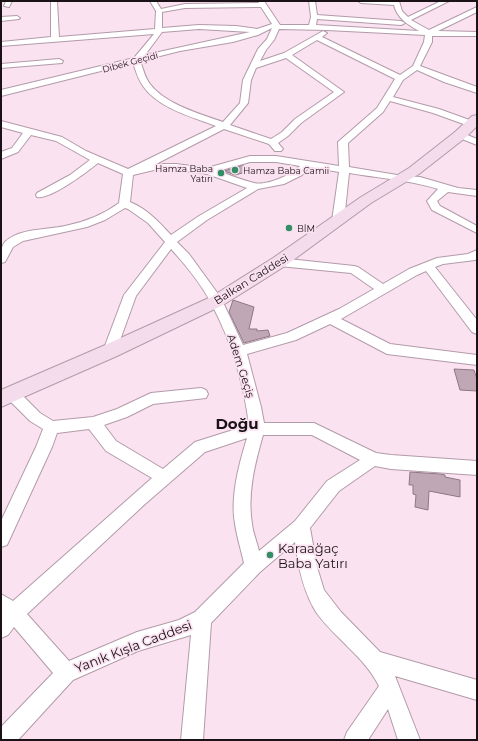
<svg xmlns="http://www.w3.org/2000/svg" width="478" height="741" font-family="Montserrat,sans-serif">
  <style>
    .building { fill: #bfa7b6; stroke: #8e7886 }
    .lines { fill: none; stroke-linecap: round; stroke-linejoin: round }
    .minor-casing { stroke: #b29ba9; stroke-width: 2 }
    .secondary-casing { stroke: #b29ba9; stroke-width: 2 }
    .minor { fill: #fff; fill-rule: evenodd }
    .secondary { fill: #f4dcec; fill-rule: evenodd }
    .poi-dot { fill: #318e65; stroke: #fbe2f1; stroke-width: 1.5 }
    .labels { text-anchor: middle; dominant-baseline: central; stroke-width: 3.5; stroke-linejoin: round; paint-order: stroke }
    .far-street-label { font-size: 9px; fill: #1a1217; stroke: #fbe2f1 }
    .far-poi-label { font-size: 9px; fill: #1a1217; stroke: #fbe2f1; text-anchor: start }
    .street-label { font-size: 11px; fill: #1a1217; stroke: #fbe2f1 }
    .near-poi-label { font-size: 13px; fill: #1a1217; stroke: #fbe2f1; text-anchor: start }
    .near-street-label { font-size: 13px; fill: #1a1217; stroke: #fbe2f1 }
    .district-label { font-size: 15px; font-weight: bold; fill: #1a1217; stroke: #fbe2f1 }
  </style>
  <rect width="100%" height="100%" fill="#fbe2f1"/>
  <path class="building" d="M243,165L250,171L235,175L224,171Z
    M233,300L254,307L249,329H257V331L268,330L270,336L244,343L229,312Z
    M454,369L474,370L477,379V391L460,390Z
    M410,472L440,474L445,475V477L460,480V497L429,491L428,510L415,507L416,495L413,494V485H409Z"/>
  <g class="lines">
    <g class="minor-casing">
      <path id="minor" d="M6,1H12L9,7L4,6Z
        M51,1H57L59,37L155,29L156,11L150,1H156L161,9L185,4L259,3L258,1H264L280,25H309L311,17L309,1H315L317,15L401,21L405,23L401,25L317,19L316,25L419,31C407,24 397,18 394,5L361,3L358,1H399L402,11L408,17L441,1H449L411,20L429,30L477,7V12L438,31L477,32V36H432V42L420,66L477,87V93L444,82L417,70L403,80L393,97L439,109L475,122L477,124L475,126H469L433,113L390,101L383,112L348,143L349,167L403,176L420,177L458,188L477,190V196L448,192L437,201L440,206L477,226V233L432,210L427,201L438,189C410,180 378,178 349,173L344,221L338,224L334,223L332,221L339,172L309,167L302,175L284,184L258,189L207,220L177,242L189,254L221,298L243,345L287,333L339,309L374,289L351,273L279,266L275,265L273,262L275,259L279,258L354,266L358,267L383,284L409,269L437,258L468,254L477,250V259L475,260L443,264L435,267L477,320V334L472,332L426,271L417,275L341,319L390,344L477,355V365L387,354L330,324L296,340L247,354L261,407L264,423H314L376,453L391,455L477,461V475L391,469L375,466L339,491L310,528L317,567L324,590L341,612L380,652L477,680V700L395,676L420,740H398L388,709L368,740H344L347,732L379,686C364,656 335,639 316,612C303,591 298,566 295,542L260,572L211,623L203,740H181L191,635L138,651L73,680L18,740H1V727L53,673L14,627L8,635L1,638V594L13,601L152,478L106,451L89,429L57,433L52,447L7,545L1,547V521L36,447L43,429L30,421L7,398L5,394L7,390L12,388L17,390L40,413L53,421L93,417L117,409L151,393L201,388L206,390L208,394L206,398L153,404L127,417L104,425L116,441L163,469L195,442L249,425C244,384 231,340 211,303C202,285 184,263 171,249L136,296L115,354L110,356L105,354L103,351L124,295L165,242L148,223L128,209L125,208L105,220L87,227L23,241L13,247L5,262L1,263C1,255 0,248 5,242C19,228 47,230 65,226C84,222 103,215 119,203L123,174L98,163C87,172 50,200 37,197L36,195L37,193L70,175L90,160L56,141L31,135L18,152L1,159V152L12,148L23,133L1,127V121L62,137L86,151L128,169L216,126C192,117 158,108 143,86C138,79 136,71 133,63L1,96V90L134,58L154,34L1,46V42L51,37ZM261,7L272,24L257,29L236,26L199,25L162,28V12L185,8ZM272,28L267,39L258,49L243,80L240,103L223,122C200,114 165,104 150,84C145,78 143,68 140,61L180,51L233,42L258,35ZM199,29L250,32L145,55L162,32ZM279,29L327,30L425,35L424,42L413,66L400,75L322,37L327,33L323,31L284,53L260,61L266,50L274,40ZM317,40L395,79L377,108L338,142L339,166L276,156H250L207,168L176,164H156L224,129L269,144L275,151H281L283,149L278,143L288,136L301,123L344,92L292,55ZM286,58L334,92L295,119L282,132L271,139L230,125L248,103L251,80L256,68ZM250,162H276L300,166C291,175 267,186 254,183C242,180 230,175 218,171ZM154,170H176L207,174L247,188L199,216L171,235C159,222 147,209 130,202L133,175ZM263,435H312L360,460L327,481L295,521L259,551C257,542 253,533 252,524C247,494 255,463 263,435ZM247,438C239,464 230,497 235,524C237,537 241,550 244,563L195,612L179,620L137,632L69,661L27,614L145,504L205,452Z
        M17,16L20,18L19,19L1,21V17Z
        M59,59L63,61L62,63L1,68V64Z
        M460,132L477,139V145L457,137L455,135L457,133Z"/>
    </g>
    <g class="secondary-casing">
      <path id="secondary" d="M477,115V126L465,138L419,174L371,203L285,266L223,305L117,356L1,407V390L103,346L211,297L273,258L361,197L409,168L455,132L472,116Z"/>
    </g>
    <use href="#minor" class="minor"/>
    <use href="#secondary" class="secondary"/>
  </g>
  <g class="poi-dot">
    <circle cx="235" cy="170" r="4"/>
    <circle cx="221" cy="173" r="4"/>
    <circle cx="289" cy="228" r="4"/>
    <circle cx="270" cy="555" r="4"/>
  </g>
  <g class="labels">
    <g class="far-street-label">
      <text transform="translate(130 62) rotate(-15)">Dibek Geçidi</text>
    </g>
    <g class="far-poi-label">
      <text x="213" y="168" text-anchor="end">Hamza Baba<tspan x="213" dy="10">Yatırı</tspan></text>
      <text x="243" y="170">Hamza Baba Camii</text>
      <text x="297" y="228">BİM</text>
    </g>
    <g class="street-label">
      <text transform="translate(251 279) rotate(-32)">Balkan Caddesi</text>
      <text transform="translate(241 366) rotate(72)">Adem Geçiş</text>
    </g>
    <g class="near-poi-label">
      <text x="278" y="548">Karaağaç<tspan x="278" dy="15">Baba Yatırı</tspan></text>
    </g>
    <g class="near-street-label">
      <text transform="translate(133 646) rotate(-21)">Yanık Kışla Caddesi</text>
    </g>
    <g class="district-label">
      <text x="237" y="423">Doğu</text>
    </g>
  </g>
  <rect width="478" height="741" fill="none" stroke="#1a1217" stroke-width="4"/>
</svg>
